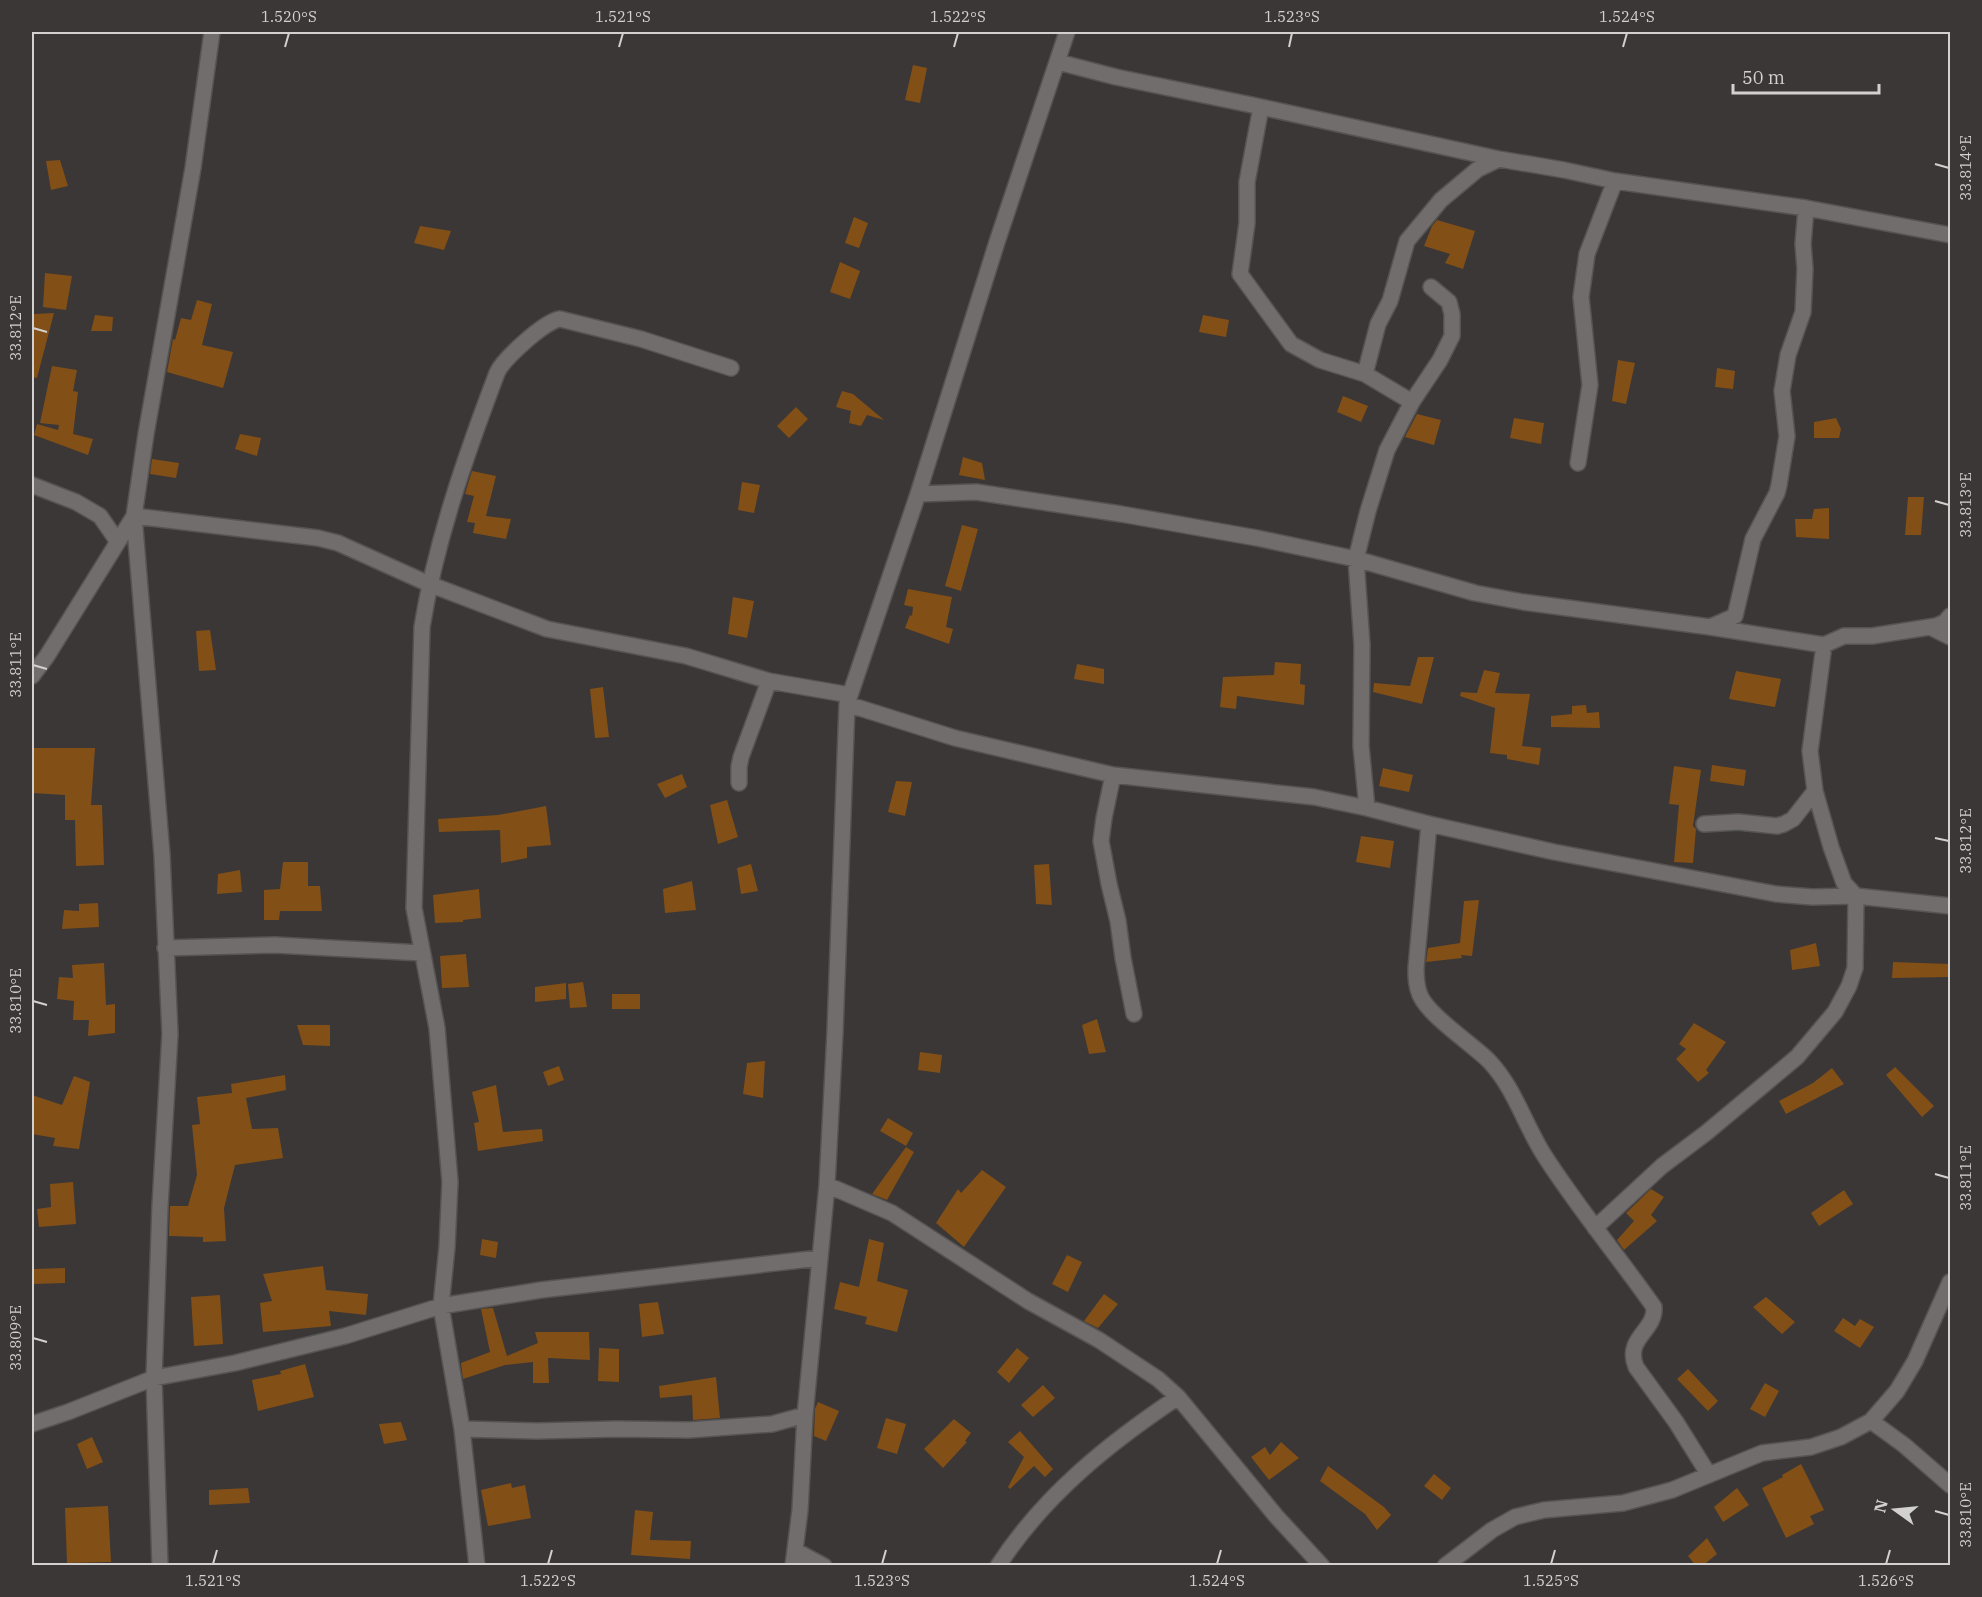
<svg xmlns="http://www.w3.org/2000/svg" width="1982" height="1597" font-family="'IBM Plex Serif',serif">
  <style>
    .building { fill: #824f17 }
    .lines { fill: none; stroke-linecap: round; stroke-linejoin: round }
    .minor-casing { stroke: #565453; stroke-width: 18 }
    .minor { stroke: #706d6c; stroke-width: 15 }
    .ticks { fill: none; stroke: #d3d1d0; stroke-width: 2 }
    .neatline { fill: none; stroke: #d3d1d0; stroke-width: 2 }
    .ticks-label { font-size: 15px; text-anchor: middle; fill: #d3d1d0 }
  </style>
  <rect width="100%" height="100%" fill="#3a3736"/>
  <path class="building" d="M913,65L927,68L920,103L905,100Z
    M60,160L68,186L51,190L46,161Z
    M854,217L868,223L859,248L845,243Z
    M1437,220L1475,231L1463,269L1445,263L1450,254L1424,246L1432,226Z
    M420,226L451,231L444,250L414,243Z
    M840,262L860,271L850,299L830,292Z
    M45,273L72,276L66,310L43,307Z
    M197,300L212,304L202,345L233,352L223,388L167,372L173,339L175,340L181,318L191,320Z
    M54,313L37,378L32,377V323L34,314Z
    M95,315L113,317L112,331H91Z
    M1203,315L1229,320L1226,337L1199,332Z
    M1618,360L1635,363L1626,404L1612,401Z
    M52,366L77,370L73,391L78,392L73,434L93,439L88,455L34,435L37,424L58,430L59,425L40,423Z
    M1717,368L1735,371L1733,389L1715,387Z
    M842,391L853,394L884,420L867,415L861,426L849,423L851,411L836,407Z
    M1343,396L1368,406L1361,422L1337,412Z
    M796,407L808,419L789,438L777,426Z
    M1417,414L1441,420L1434,445L1405,437Z
    M1514,418L1544,423L1541,444L1510,438Z
    M1836,418L1841,429L1839,438H1814V422Z
    M240,434L261,438L257,456L235,449Z
    M963,457L982,463L985,480L959,475Z
    M152,459L179,463L176,478L150,474Z
    M472,471L496,476L486,516L511,519L506,539L473,533L475,523L467,522L474,496L465,494Z
    M742,482L760,485L754,513L738,510Z
    M1908,497H1924L1921,535H1905Z
    M1829,508V539L1796,537L1795,519H1812L1814,509Z
    M962,525L978,529L961,591L945,586Z
    M908,589L952,597L946,627L953,629L949,644L905,628L910,615L912,616L913,607L904,605Z
    M733,597L754,601L747,638L728,634Z
    M210,630L216,670L199,671L196,631Z
    M1418,657H1434L1422,704L1373,692L1374,683L1410,686Z
    M1275,662L1301,664L1300,684L1305,685L1304,705L1237,696L1236,709L1220,707L1223,677L1274,675Z
    M1077,664L1104,669V684L1074,679Z
    M1484,670L1500,673L1495,693L1530,694L1522,746L1541,748L1539,765L1507,759V755L1490,753L1495,708L1460,696L1461,692L1477,693Z
    M1736,671L1781,679L1775,707L1729,699Z
    M603,687L609,737L595,738L590,689Z
    M1586,705L1587,713L1599,712L1600,728L1551,727V716L1572,714V706Z
    M32,748H95L91,805H102L104,865L76,866L75,820H65V795L32,793Z
    M1712,765L1746,770L1744,786L1710,781Z
    M1674,766L1701,770L1693,826L1696,829L1693,863L1674,862L1679,805L1669,804Z
    M1383,768L1413,775L1409,792L1379,786Z
    M682,774L687,787L665,798L657,784Z
    M896,781L912,782L905,816L888,812Z
    M727,800L738,837L718,844L710,805Z
    M546,806L551,845L527,847V858L501,863L500,830L439,832L438,819L498,815Z
    M1361,836L1394,841L1390,868L1356,862Z
    M283,862H308V886H320L322,911H280L279,920H264V890L280,889Z
    M751,864L758,891L741,894L737,868Z
    M1049,864L1052,905L1036,904L1034,865Z
    M240,870L242,892L217,894L218,874Z
    M692,881L696,910L665,913L663,889Z
    M479,889L481,918L463,920V922L435,923L433,895Z
    M1479,900L1472,956L1461,955L1462,958L1426,962L1428,948L1460,943L1464,901Z
    M98,903L99,927L62,929L64,910L79,911V904Z
    M1816,943L1820,966L1792,970L1790,950Z
    M466,954L469,987L442,988L440,956Z
    M1893,962L1950,964V977L1892,978Z
    M104,963L106,1005L115,1004V1033L88,1036L89,1020H73L74,1001L57,999L59,977L73,978L72,965Z
    M583,982L587,1007L570,1008L568,984Z
    M566,983V999L535,1002V987Z
    M612,994H640V1009H612Z
    M1097,1019L1106,1052L1089,1054L1082,1025Z
    M1694,1023L1726,1042L1706,1070L1709,1073L1698,1082L1676,1059L1686,1049L1679,1044Z
    M297,1025H330V1046L303,1045Z
    M920,1052L942,1055L940,1073L918,1070Z
    M765,1061L763,1098L743,1094L747,1063Z
    M559,1066L564,1080L548,1086L543,1072Z
    M1895,1067L1934,1106L1922,1117L1886,1075Z
    M1832,1068L1844,1084L1786,1114L1779,1101L1813,1083Z
    M285,1075L286,1090L246,1098L252,1129L278,1128L283,1158L235,1165L224,1208L226,1241L203,1242V1237L169,1236L170,1206H188L197,1175L192,1125L200,1124L197,1097L232,1093L231,1084Z
    M74,1076L90,1082L79,1149L53,1146L55,1138L32,1134V1095L62,1105Z
    M496,1085L503,1132L542,1129L543,1141L478,1151L474,1123L479,1122L472,1092Z
    M888,1118L913,1133L906,1146L880,1131Z
    M906,1147L914,1152L887,1200L872,1194Z
    M982,1170L1006,1187L964,1247L936,1223L958,1189L961,1193Z
    M73,1182L76,1224L39,1227L37,1209L51,1207L50,1184Z
    M1651,1189L1664,1197L1651,1215L1657,1221L1624,1250L1617,1240L1634,1221L1626,1213Z
    M1844,1190L1853,1204L1819,1226L1811,1213Z
    M482,1239L498,1242L496,1258L480,1255Z
    M869,1239L884,1243L877,1281L908,1290L897,1332L865,1324L867,1317L834,1309L840,1282L859,1287Z
    M1067,1255L1082,1262L1068,1292L1052,1284Z
    M323,1266L326,1290L368,1294L366,1315L329,1311L331,1326L263,1332L260,1303L272,1301L263,1274Z
    M65,1268V1283L34,1284L33,1269Z
    M1104,1294L1118,1304L1098,1328L1084,1321Z
    M220,1295L223,1344L194,1346L191,1297Z
    M1766,1297L1795,1322L1782,1334L1753,1307Z
    M658,1302L664,1334L642,1337L639,1304Z
    M493,1308L507,1356L538,1343L535,1332H589L590,1360L548,1358L549,1383H533V1362L505,1365L463,1379L461,1363L490,1352L481,1309Z
    M1843,1318L1855,1326L1860,1319L1874,1327L1860,1348L1834,1331Z
    M599,1348L619,1349V1382L598,1381Z
    M1017,1348L1029,1358L1009,1383L997,1372Z
    M305,1364L314,1397L258,1411L252,1380L281,1374L280,1371Z
    M1688,1369L1718,1401L1708,1411L1677,1379Z
    M716,1377L720,1418L693,1420L692,1395L660,1398L659,1386Z
    M1765,1383L1779,1391L1765,1417L1750,1409Z
    M1043,1385L1055,1398L1033,1417L1021,1405Z
    M818,1402L839,1411L826,1441L814,1436L815,1409Z
    M886,1418L906,1424L897,1454L877,1448Z
    M954,1419L971,1433L965,1441L967,1442L943,1468L924,1449Z
    M401,1422L407,1440L384,1444L379,1424Z
    M1020,1431L1053,1469L1045,1477L1034,1466L1010,1489L1008,1487L1024,1457L1008,1442Z
    M92,1437L103,1462L87,1469L77,1444Z
    M1281,1442L1299,1458L1269,1480L1251,1457L1265,1447L1270,1455Z
    M1801,1464L1824,1510L1810,1516L1814,1524L1786,1538L1762,1488L1783,1477L1782,1475Z
    M1328,1466L1384,1507L1391,1515L1377,1530L1365,1514L1320,1481Z
    M1434,1474L1451,1488L1442,1500L1424,1486Z
    M511,1483L512,1488L525,1485L531,1518L488,1526L481,1490Z
    M248,1488L250,1503L209,1505V1490Z
    M1737,1488L1749,1505L1723,1522L1714,1507Z
    M108,1506L111,1562L67,1563L65,1508Z
    M635,1510L653,1512L650,1540L691,1541L690,1559L631,1555Z
    M1707,1538L1717,1554L1702,1566H1696L1688,1556Z"/>
  <g class="lines">
    <g class="minor-casing">
      <path id="minor" d="M1058,62L1116,77L1252,105L1499,159L1564,170L1615,181L1806,208L1950,235
        M1261,107L1247,182V223L1240,274L1291,344L1320,360L1365,374L1412,402
        M1365,374L1378,324L1390,301L1407,241L1441,200L1478,169L1499,159
        M1578,463L1590,385L1581,297L1587,254L1615,181
        M32,485L76,502L100,516L118,542
        M918,494L976,492L1121,514L1257,538L1356,559L1475,593L1523,602L1710,627L1824,645L1844,636H1872L1936,626L1945,622L1950,616
        M1710,627L1735,616L1753,539L1777,493L1779,485L1787,436L1782,391L1788,355L1803,312L1805,269L1803,244L1806,208
        M1930,627L1950,637
        M32,676L47,656L134,516L318,538L338,543L429,584L547,629L686,656L769,681L850,695
        M847,704L955,738L1113,775L1314,797L1367,808L1429,824L1554,852L1776,894L1812,897L1856,896L1950,906
        M1113,775L1104,818L1101,841L1109,884L1118,921L1123,958L1134,1014
        M739,783V767L741,757L769,681
        M1367,808L1361,746L1362,645L1356,559L1368,511L1387,450L1412,402L1440,360L1452,336V314L1449,302L1431,287
        M1429,824L1416,968C1416,977 1416,986 1420,995C1428,1015 1472,1044 1489,1061C1514,1087 1525,1125 1544,1155C1578,1208 1618,1256 1654,1307C1656,1331 1624,1338 1636,1367L1676,1422L1709,1475
        M1704,824L1738,822L1777,826L1784,824L1793,819L1815,791
        M165,948L275,945L422,953
        M827,1185L892,1213L1028,1301L1099,1340L1158,1379L1178,1397L1276,1516L1322,1566
        M1595,1228L1662,1166L1706,1133L1797,1057L1835,1012L1849,986L1855,968L1856,896L1844,883L1831,847L1815,791L1810,751L1824,645
        M1871,1421L1904,1445L1950,1485
        M32,1424L68,1412L154,1378L235,1363L345,1336L441,1306L541,1290L819,1258
        M462,1429L537,1431L617,1429L689,1430L772,1424L805,1415
        M796,1551L824,1566
        M160,1566L154,1378L160,1206L170,1034L162,855L134,516L146,434L193,168L212,32
        M477,1566L462,1429L441,1306L447,1247L450,1182L437,1028L414,908L422,627C436,540 466,455 497,373C503,359 545,321 560,319L641,339L731,368
        M793,1566L800,1510L805,1415L827,1185L835,1032L847,704L918,494L997,242L1067,32
        M998,1566C1044,1495 1109,1443 1178,1397
        M1445,1566L1492,1530L1515,1517L1544,1510L1623,1503L1672,1490L1762,1453L1811,1447L1841,1437L1871,1421L1897,1391L1915,1361L1950,1282"/>
    </g>
    <use href="#minor" class="minor"/>
  </g>
  <path class="ticks" d="M285,47L289,33M619,47L623,33M954,47L958,33M1289,47L1292,33M1623,47L1627,33M1935,164L1949,168M33,328L47,332M1935,501L1949,505M33,665L47,669M1935,838L1949,841M33,1001L47,1005M1935,1174L1949,1178M33,1338L47,1342M1935,1511L1949,1515M213,1564L217,1550M548,1564L552,1550M882,1564L886,1550M1217,1564L1221,1550M1551,1564L1555,1550M1886,1564L1890,1550"/>
  <rect width="1982" height="1597" fill="none" stroke="#3a3736" stroke-width="66"/>
  <g transform="translate(1895 1510) rotate(285)" stroke="#3a3736" stroke-width="4.5" paint-order="stroke">
  <path d="M0-4.5L10 22L0 15L-10 22Z" fill="#d3d1d0"/>
  <text y="-9" font-size="16" font-weight="bold" text-anchor="middle" fill="#d3d1d0">N</text>
  </g>
  <path d="M1733 84v9h146v-9" fill="none" stroke="#d3d1d0" stroke-width="3"/>
  <text x="1742" y="84" font-size="18" fill="#d3d1d0" stroke="#3a3736" stroke-width="4.5" paint-order="stroke">50 m</text>
  <rect x="33" y="33" width="1916" height="1531" class="neatline"/>
  <g class="ticks-label">
    <text x="289" y="22">1.520°S</text>
    <text x="623" y="22">1.521°S</text>
    <text x="958" y="22">1.522°S</text>
    <text x="1292" y="22">1.523°S</text>
    <text x="1627" y="22">1.524°S</text>
    <text transform="translate(1966 168) rotate(-90)" y="5">33.814°E</text>
    <text transform="translate(16 328) rotate(-90)" y="5">33.812°E</text>
    <text transform="translate(1966 505) rotate(-90)" y="5">33.813°E</text>
    <text transform="translate(16 665) rotate(-90)" y="5">33.811°E</text>
    <text transform="translate(1966 841) rotate(-90)" y="5">33.812°E</text>
    <text transform="translate(16 1001) rotate(-90)" y="5">33.810°E</text>
    <text transform="translate(1966 1178) rotate(-90)" y="5">33.811°E</text>
    <text transform="translate(16 1338) rotate(-90)" y="5">33.809°E</text>
    <text transform="translate(1966 1515) rotate(-90)" y="5">33.810°E</text>
    <text x="213" y="1586">1.521°S</text>
    <text x="548" y="1586">1.522°S</text>
    <text x="882" y="1586">1.523°S</text>
    <text x="1217" y="1586">1.524°S</text>
    <text x="1551" y="1586">1.525°S</text>
    <text x="1886" y="1586">1.526°S</text>
  </g>
</svg>
